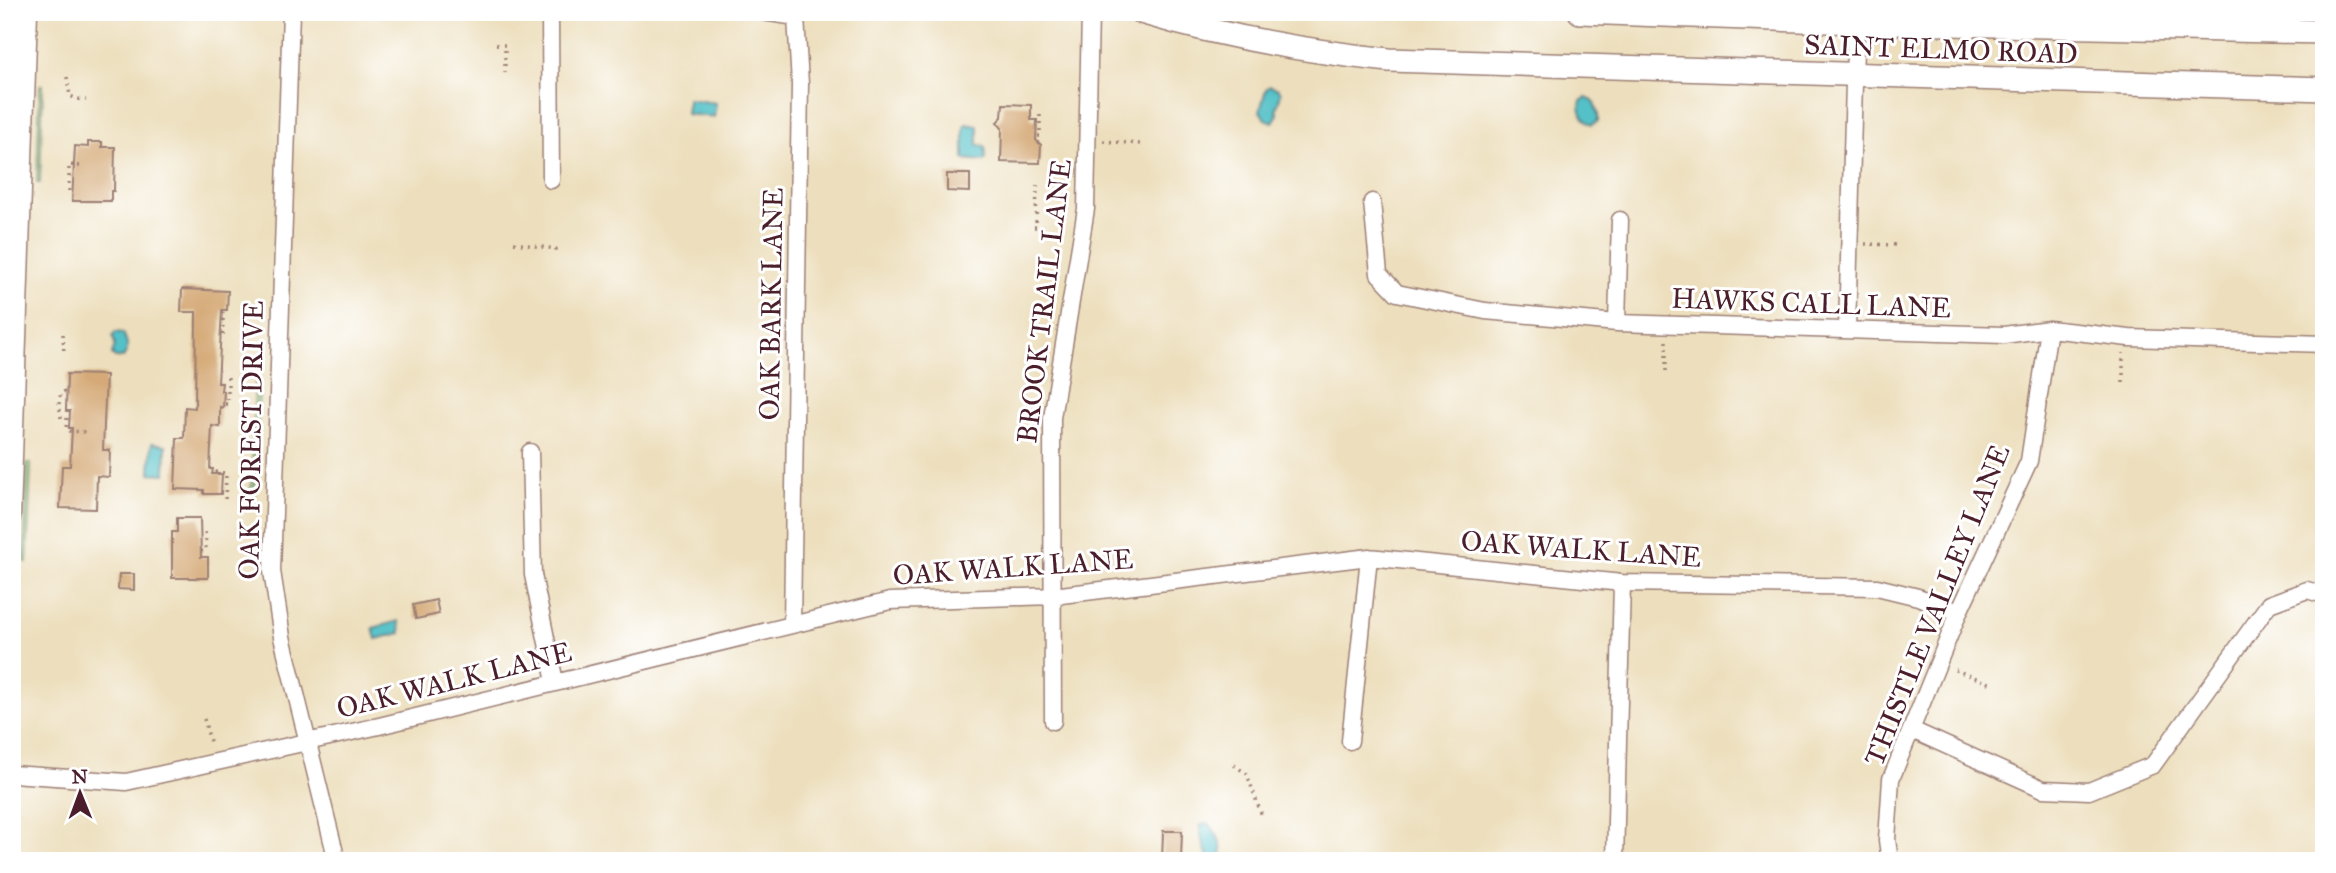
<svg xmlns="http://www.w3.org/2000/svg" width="2336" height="873" font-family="'IM FELL Great Primer',serif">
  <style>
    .green { fill: #96d991; stroke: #707c5e; stroke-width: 2 }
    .water { fill: #53c1c7; stroke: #4e7079; stroke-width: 2 }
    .building { fill: #d5aa78 }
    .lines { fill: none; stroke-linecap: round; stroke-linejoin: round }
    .street-casing { stroke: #9c7f74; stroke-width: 19 }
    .secondary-casing { stroke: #9c7f74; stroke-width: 26 }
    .path { stroke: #9c7f74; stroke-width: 3.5; stroke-dasharray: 2 5; stroke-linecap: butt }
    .street { stroke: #fff; stroke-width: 16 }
    .secondary { stroke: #fff; stroke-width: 23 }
    .labels { text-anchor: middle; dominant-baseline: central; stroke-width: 6; stroke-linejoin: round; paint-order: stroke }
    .street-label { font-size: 28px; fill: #4a1f2b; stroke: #fff }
  </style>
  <rect width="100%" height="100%" fill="#fff"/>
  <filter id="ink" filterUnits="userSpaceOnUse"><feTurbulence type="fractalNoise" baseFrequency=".0143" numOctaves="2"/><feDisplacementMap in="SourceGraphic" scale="14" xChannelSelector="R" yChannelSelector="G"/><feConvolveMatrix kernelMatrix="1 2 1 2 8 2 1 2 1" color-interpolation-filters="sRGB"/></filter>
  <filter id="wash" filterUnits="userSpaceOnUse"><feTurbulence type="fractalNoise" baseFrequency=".00686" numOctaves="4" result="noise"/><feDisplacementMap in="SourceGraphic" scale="28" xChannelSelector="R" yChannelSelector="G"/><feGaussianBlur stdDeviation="1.57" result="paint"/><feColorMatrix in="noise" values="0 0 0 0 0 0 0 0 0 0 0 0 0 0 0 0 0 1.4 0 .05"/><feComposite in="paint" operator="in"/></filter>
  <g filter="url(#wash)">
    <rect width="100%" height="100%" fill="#eddfbd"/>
    <path class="green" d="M40,85H43L40,183H37Z
      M255,383H259L255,497L251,496Z
      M27,464H31L27,562H24Z"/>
    <path class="water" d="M1270,86L1279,89L1281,93L1276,110L1278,114L1273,122L1265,119L1260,111L1266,89Z
      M1586,98L1593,101L1598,114V121L1592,125C1584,122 1578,109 1581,101Z
      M688,99L716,103L714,117L686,114Z
      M966,124L978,126V145L985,146L986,158L984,161L964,159V127Z
      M115,332L123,333C127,341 130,352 122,358H115L112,354L115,345L113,336Z
      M152,443L166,445L165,474L150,473Z
      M399,621L401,633L376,639L373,628Z
      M1207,823C1215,829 1224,845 1221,857L1213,860L1208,858L1200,833L1201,825Z"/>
    <g id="blocks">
      <path class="building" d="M1003,104L1031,105V120H1037L1036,140L1041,145L1040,163L1001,162L1002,128L997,122L1002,117Z
        M88,142H102V147H115L114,191H111V201H72L75,146L88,147Z
        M947,174H970V192L947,191Z
        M182,289L228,291L227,310H222L218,383H222L221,391H224L223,408L220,407V427L212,426L210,469H213L212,474H222L221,494H204V490L175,489L177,438H184L185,407L195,408L196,312H181Z
        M67,374L106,375L103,450H110L109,477L97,476L96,509L60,508L62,466H70L72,428H69L70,411H66Z
        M177,518H200L201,557H208V578H172V532H177Z
        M119,574H134V590L118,589Z
        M436,600L439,614L416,619L413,605Z
        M1163,831H1182L1181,861H1162Z"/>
    </g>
  </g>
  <g filter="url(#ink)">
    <use href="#blocks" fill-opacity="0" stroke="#9c7f74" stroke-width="2"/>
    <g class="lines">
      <g class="street-casing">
        <path id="street" d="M291,12L272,571L282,637L337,861
          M550,12L551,180
          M763,12L796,17L800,84L792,625
          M1372,202L1379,274L1397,293L1485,311L1617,323L2004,335L2049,329L2129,338L2324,344
          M1617,323L1620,220
          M1847,329L1856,13
          M530,452L533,575L555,682
          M12,517L29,12
          M1053,721L1052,418L1086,209L1090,12
          M1912,730L2043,789L2089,791L2153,765L2269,604L2307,590L2324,595
          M1350,741L1369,557
          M12,774L126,782L379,726L890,601L1053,596L1369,557L1622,583L1877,587L1918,597L1959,612
          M1615,861L1622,583
          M1890,861L1887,840L1891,779L1959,612L2029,461L2049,329"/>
      </g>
      <g class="secondary-casing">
        <path id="secondary" d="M1141,12C1223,37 1305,51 1389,60L2324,89
          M1580,12L1856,22L2324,32"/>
      </g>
      <path class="path" d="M496,45H505V72
        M67,77L70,96L77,99L86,100
        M1038,136H1040V113
        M1103,141L1140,144
        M69,191V165L80,166
        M1034,227H1036L1037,180
        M514,243L556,249V251
        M1865,244L1898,245
        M223,312V336
        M63,334L64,355
        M1666,371V341
        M2123,382V353
        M225,404H228V376
        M61,418L59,402L61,393L65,391
        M67,418L66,428L69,431L83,432L86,430
        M215,472L226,473L225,503
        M201,551L206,550L205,528
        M1955,670L1992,684
        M204,719L211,745
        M1234,765L1247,774L1262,816"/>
      <use href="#street" class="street"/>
      <use href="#secondary" class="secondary"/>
    </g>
  </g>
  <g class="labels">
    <g class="street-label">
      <text transform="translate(1941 49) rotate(2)">SAINT ELMO ROAD</text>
      <text transform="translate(1044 301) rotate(-83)">BROOK TRAIL LANE</text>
      <text transform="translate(1811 303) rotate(2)">HAWKS CALL LANE</text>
      <text transform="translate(771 304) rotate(-89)">OAK BARK LANE</text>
      <text transform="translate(251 440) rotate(-89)">OAK FOREST DRIVE</text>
      <text transform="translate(1581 549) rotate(4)">OAK WALK LANE</text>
      <text transform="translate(1013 567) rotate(-4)">OAK WALK LANE</text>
      <text transform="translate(1937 605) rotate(-68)">THISTLE VALLEY LANE</text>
      <text transform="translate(454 680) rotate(-14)">OAK WALK LANE</text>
    </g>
  </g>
  <rect width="2336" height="873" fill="none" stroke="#fff" stroke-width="42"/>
  <g transform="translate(80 793) rotate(359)" stroke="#ffffff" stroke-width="5" paint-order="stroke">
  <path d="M0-5L12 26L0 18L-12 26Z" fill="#4a1f2b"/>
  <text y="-10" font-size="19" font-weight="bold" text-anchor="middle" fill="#4a1f2b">N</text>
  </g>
</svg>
